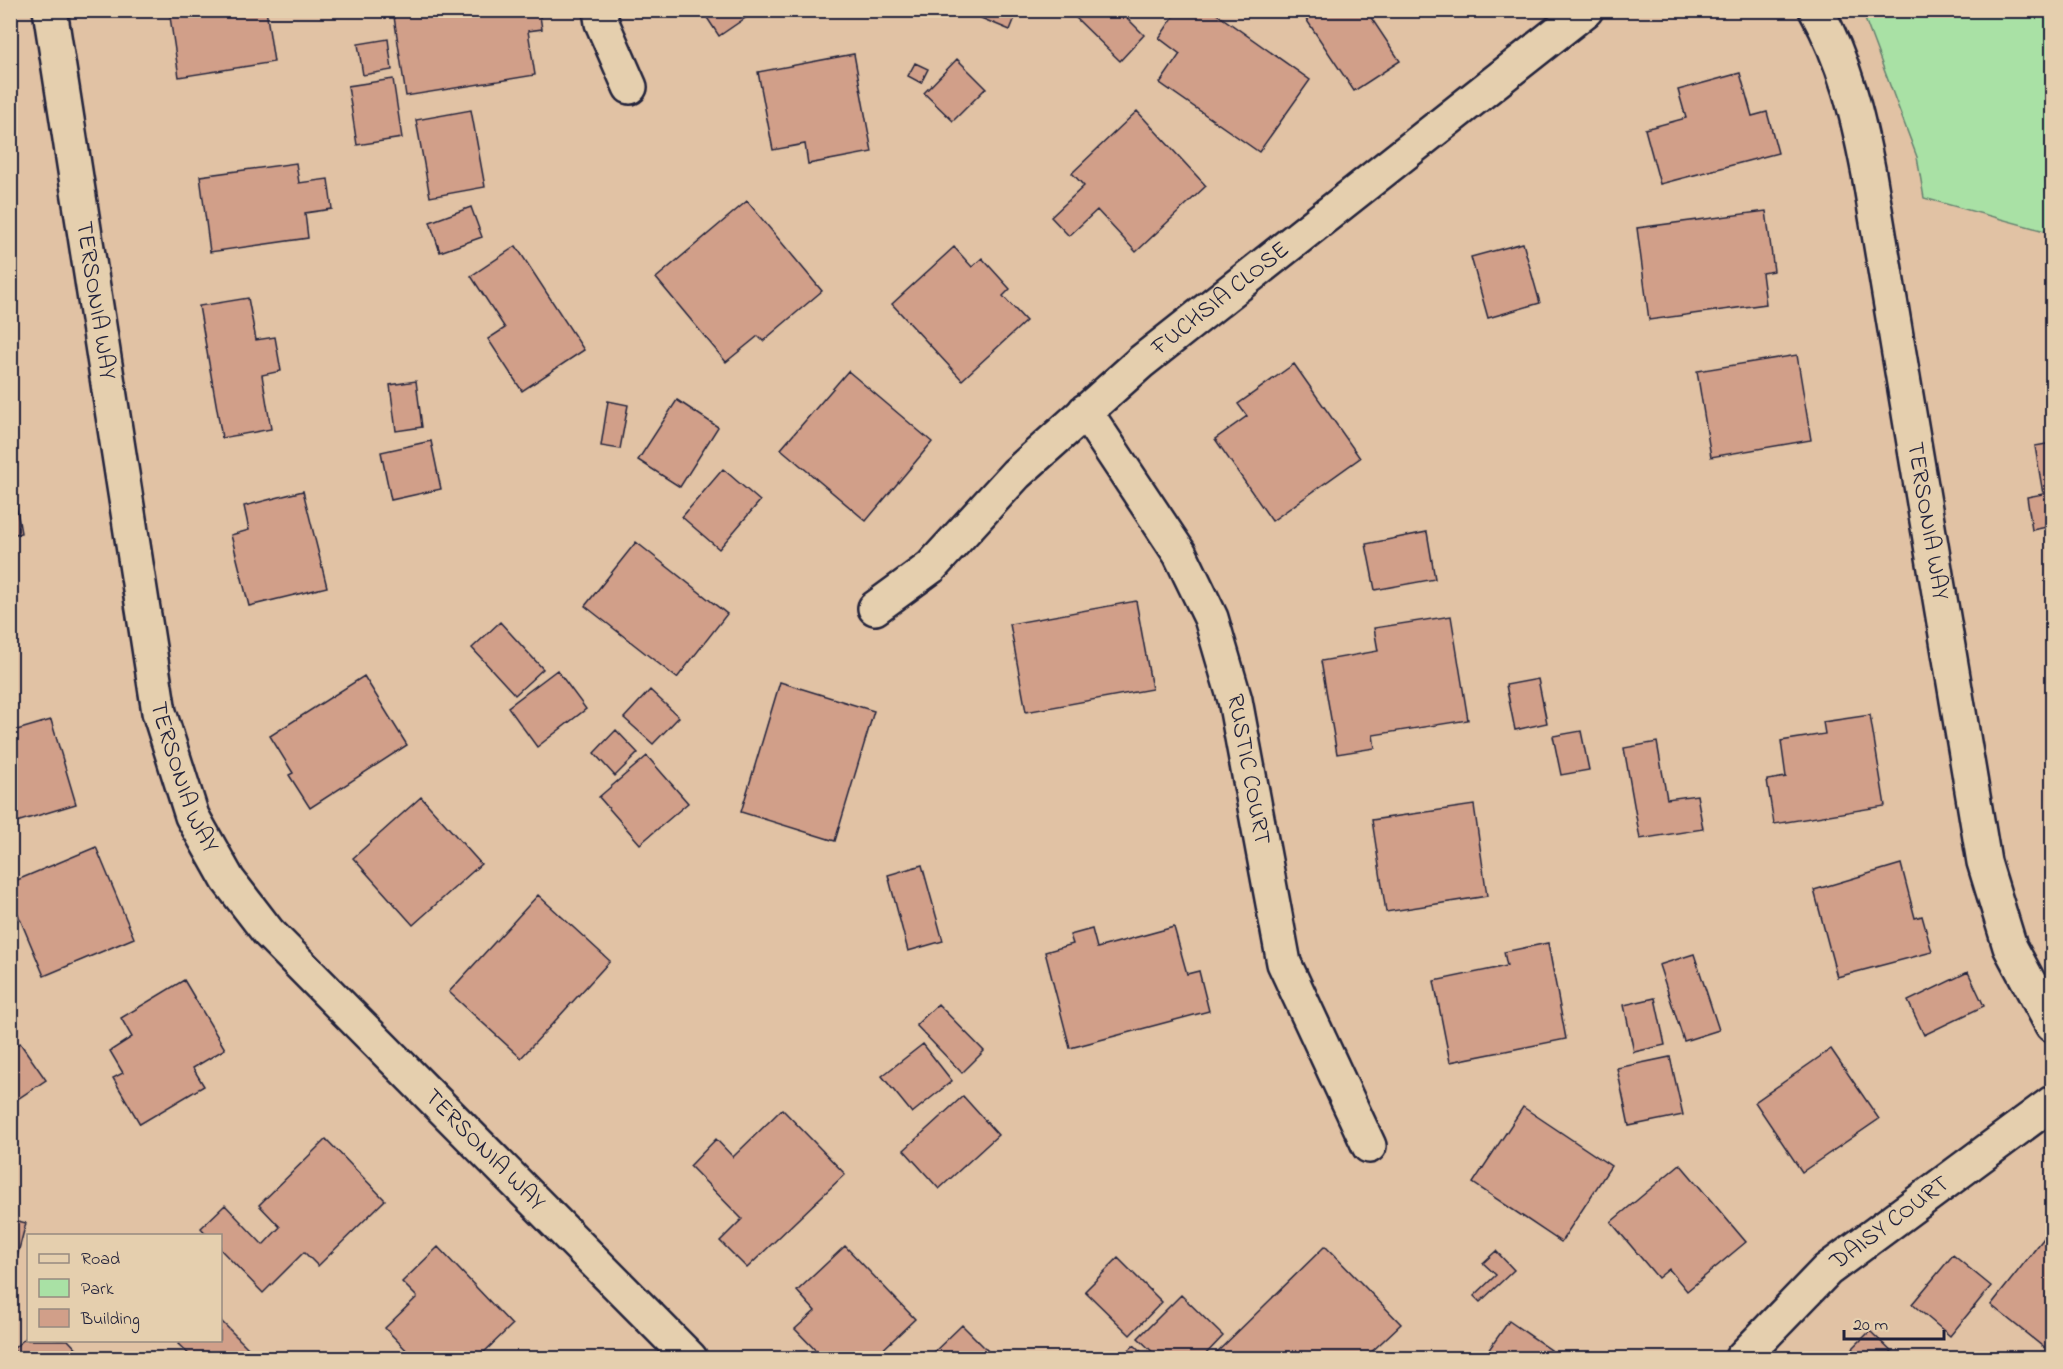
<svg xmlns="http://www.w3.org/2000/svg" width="2063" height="1369" font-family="'Indie Flower',sans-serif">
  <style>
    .green { fill: #a9e1a5; stroke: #668270; stroke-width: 1.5 }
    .building { fill: #d19f89; stroke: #22223b; stroke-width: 1.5 }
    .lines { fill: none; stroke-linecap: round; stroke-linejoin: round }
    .minor-casing { stroke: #22223b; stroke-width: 38 }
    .minor { stroke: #e5cfae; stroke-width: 33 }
    .labels { text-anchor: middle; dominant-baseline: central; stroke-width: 5; stroke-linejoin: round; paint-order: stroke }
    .street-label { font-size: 24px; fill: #22223b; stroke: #e5cfae }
  </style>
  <rect width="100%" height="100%" fill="#e1c2a4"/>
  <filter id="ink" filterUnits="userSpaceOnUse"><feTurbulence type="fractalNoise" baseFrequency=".0167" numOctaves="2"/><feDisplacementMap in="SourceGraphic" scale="12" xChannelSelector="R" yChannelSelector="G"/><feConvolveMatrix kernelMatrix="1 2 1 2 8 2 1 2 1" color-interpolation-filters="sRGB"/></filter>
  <g filter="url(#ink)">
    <path class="green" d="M1862,11H2052V233L1924,198L1917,157Z"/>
    <path class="building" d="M169,10H266L274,62L179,77Z
      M393,10H539L542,29L528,31L535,75L406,96Z
      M702,10H757L719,36Z
      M984,10H1018L1010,30L981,18Z
      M1080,10H1119L1144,35L1120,61L1074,16Z
      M1178,10H1211L1310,80L1259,152L1160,83L1180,54L1159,38Z
      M1300,10H1366L1400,61L1354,91Z
      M388,39L392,70L363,75L358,44Z
      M854,54L872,152L808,164L805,144L773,150L758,72Z
      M957,59L986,88L953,121L924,93Z
      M915,63L928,69L921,83L908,76Z
      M1740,73L1752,116L1767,112L1778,153L1660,184L1645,129L1686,118L1678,90Z
      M393,79L402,138L357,145L348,86Z
      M471,110L485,187L430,197L416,120Z
      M1137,111L1206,186L1136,252L1097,210L1069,236L1051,217L1084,186L1072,173Z
      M296,163L299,183L328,179L332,209L305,213L308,238L210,252L200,176Z
      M747,201L822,291L763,341L758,336L726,362L656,278Z
      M471,207L482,237L440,252L430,222Z
      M1766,211L1774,271L1762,273L1766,304L1649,320L1637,228Z
      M1523,243L1540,303L1488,318L1471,257Z
      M516,246L584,350L522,391L488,339L505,328L471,276Z
      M954,247L972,267L982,258L1010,289L1003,296L1026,321L962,380L892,304Z
      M248,298L256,340L275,337L281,371L262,375L271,429L222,438L199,306Z
      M1797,355L1811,440L1711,457L1697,371Z
      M1294,364L1360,458L1272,521L1215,439L1247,416L1238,404Z
      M848,371L932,442L866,521L781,449Z
      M416,381L422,427L396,431L390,385Z
      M677,400L718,427L680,487L638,460Z
      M608,401L628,405L620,449L601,446Z
      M431,441L441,489L391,500L381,452Z
      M2052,443V526L2032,530L2027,497L2043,494L2035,446Z
      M10,469L21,533L10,535Z
      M723,469L760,501L719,549L682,517Z
      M303,491L327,587L249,606L231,535L249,530L244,506Z
      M1427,532L1435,579L1375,590L1366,544Z
      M636,542L727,614L677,678L585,606Z
      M1136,601L1152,689L1026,712L1010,624Z
      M1451,616L1468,720L1373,735L1375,748L1337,754L1321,661L1378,651L1374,628Z
      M500,622L543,669L515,695L472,648Z
      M557,670L586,709L537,747L508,707Z
      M364,676L407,745L310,808L289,775L293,773L270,736Z
      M1538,679L1547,723L1515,730L1506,685Z
      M780,682L874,711L835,841L741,812Z
      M650,690L679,717L653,744L624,718Z
      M1870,715L1885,806L1774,824L1767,780L1786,777L1781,741L1825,734L1823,722Z
      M51,720L76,804L10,824V732Z
      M616,730L638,753L615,776L594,753Z
      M1581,731L1589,770L1561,775L1553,736Z
      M1657,742L1667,799L1697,795L1703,829L1640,839L1624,748Z
      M647,756L688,803L640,844L599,797Z
      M421,797L481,864L413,925L353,858Z
      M1474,805L1487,896L1386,912L1372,820Z
      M96,847L134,938L44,976L10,895V883Z
      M1901,864L1915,918L1922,916L1932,952L1837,977L1814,890Z
      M922,865L943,941L908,951L888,875Z
      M538,895L610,961L521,1058L449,992Z
      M1174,927L1187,974L1199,971L1209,1011L1070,1048L1045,952L1073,944L1070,935L1092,929L1097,948Z
      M1548,943L1566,1039L1450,1062L1434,981L1507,966L1504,952Z
      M1694,954L1719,1030L1684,1041L1659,965Z
      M1968,972L1984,1006L1924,1035L1908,1001Z
      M184,980L225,1049L193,1068L204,1086L140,1124L113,1078L123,1073L110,1051L132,1037L121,1018Z
      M1655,998L1665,1045L1634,1052L1624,1005Z
      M938,1004L984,1051L962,1073L916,1025Z
      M20,1043L46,1080L10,1104V1050Z
      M923,1044L952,1081L912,1113L882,1076Z
      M1831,1049L1879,1119L1802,1172L1755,1102Z
      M1670,1057L1683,1115L1629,1126L1617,1068Z
      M963,1096L998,1135L939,1189L904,1150Z
      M1523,1107L1611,1166L1561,1242L1473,1183Z
      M782,1109L845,1174L747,1268L720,1241L742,1219L690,1166L716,1139L733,1157Z
      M326,1139L385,1200L318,1266L304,1252L263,1293L220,1249V1236H208L201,1228L225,1205L263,1245L280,1227L259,1205Z
      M1680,1164L1746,1242L1687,1291L1669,1269L1658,1278L1611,1222Z
      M10,1219L26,1223L10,1283Z
      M2052,1228V1354L1991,1305Z
      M845,1246L915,1319L874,1358H823L795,1329L815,1311L797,1291Z
      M1325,1246L1401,1324L1365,1358H1211Z
      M438,1247L512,1325L478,1358H414L385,1328L417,1297L402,1282Z
      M1496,1251L1514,1270L1480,1302L1474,1296L1496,1275L1483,1263Z
      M1953,1255L1991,1286L1950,1336L1912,1304Z
      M1118,1258L1162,1302L1130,1335L1085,1291Z
      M1181,1295L1223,1336L1202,1358H1159L1138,1338Z
      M220,1320L254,1354L250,1358H193L178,1344L182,1340H220Z
      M1509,1321L1551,1350L1545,1358H1483Z
      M962,1325L995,1358H928Z
      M1870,1331L1898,1358H1843Z
      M28,1336V1340H68L85,1358H21L13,1349Z
      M1134,1345L1148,1358H1121Z"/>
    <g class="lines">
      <g class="minor-casing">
        <g id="minor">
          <path id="s1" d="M50,10L159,712L192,816L228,880L268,932L690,1358"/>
          <path d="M600,10L602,23L630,87"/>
          <path id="s2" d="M1816,10C1845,61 1858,117 1869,174L1984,862L2010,947L2052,1025"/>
          <path id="s3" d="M1085,411L1180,554L1211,618L1235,700L1284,963L1369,1146"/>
          <path id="s4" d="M875,608L931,567L1016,474L1141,362L1586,10"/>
          <path id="s5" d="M1742,1358L1827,1270L2052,1103"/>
        </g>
      </g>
      <use href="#minor" class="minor"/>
    </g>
  </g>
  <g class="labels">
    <g class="street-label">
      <text stroke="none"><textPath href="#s4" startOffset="465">FUCHSIA CLOSE</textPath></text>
      <text stroke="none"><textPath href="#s1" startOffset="294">TERSONIA WAY</textPath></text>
      <text stroke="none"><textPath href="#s2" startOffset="525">TERSONIA WAY</textPath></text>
      <text stroke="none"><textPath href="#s3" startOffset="399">RUSTIC COURT</textPath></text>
      <text stroke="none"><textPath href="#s1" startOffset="780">TERSONIA WAY</textPath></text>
      <text stroke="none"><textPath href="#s1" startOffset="1266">TERSONIA WAY</textPath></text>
      <text stroke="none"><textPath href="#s5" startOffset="201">DAISY COURT</textPath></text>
    </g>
  </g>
  <rect width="2063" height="1369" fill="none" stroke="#e5cfae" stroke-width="36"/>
  <rect x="18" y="18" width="2027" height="1333" fill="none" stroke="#22223b" stroke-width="2" filter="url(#ink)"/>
  <rect x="27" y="1234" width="195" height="108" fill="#e5cfae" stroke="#978a80" stroke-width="1.5"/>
  <rect x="39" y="1254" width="30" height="9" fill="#e5cfae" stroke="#978a80" stroke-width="1.5"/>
  <text x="81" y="1264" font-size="18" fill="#22223b">Road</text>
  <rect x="39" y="1279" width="30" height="18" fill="#a9e1a5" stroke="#978a80" stroke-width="1.5"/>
  <text x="81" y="1294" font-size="18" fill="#22223b">Park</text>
  <rect x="39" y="1309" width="30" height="18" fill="#d19f89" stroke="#978a80" stroke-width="1.5"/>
  <text x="81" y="1324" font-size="18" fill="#22223b">Building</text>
  <path d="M1844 1330v9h100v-9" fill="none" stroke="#22223b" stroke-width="3"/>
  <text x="1853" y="1330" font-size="18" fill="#22223b" stroke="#e5cfae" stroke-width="4.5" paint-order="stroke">20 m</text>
</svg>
